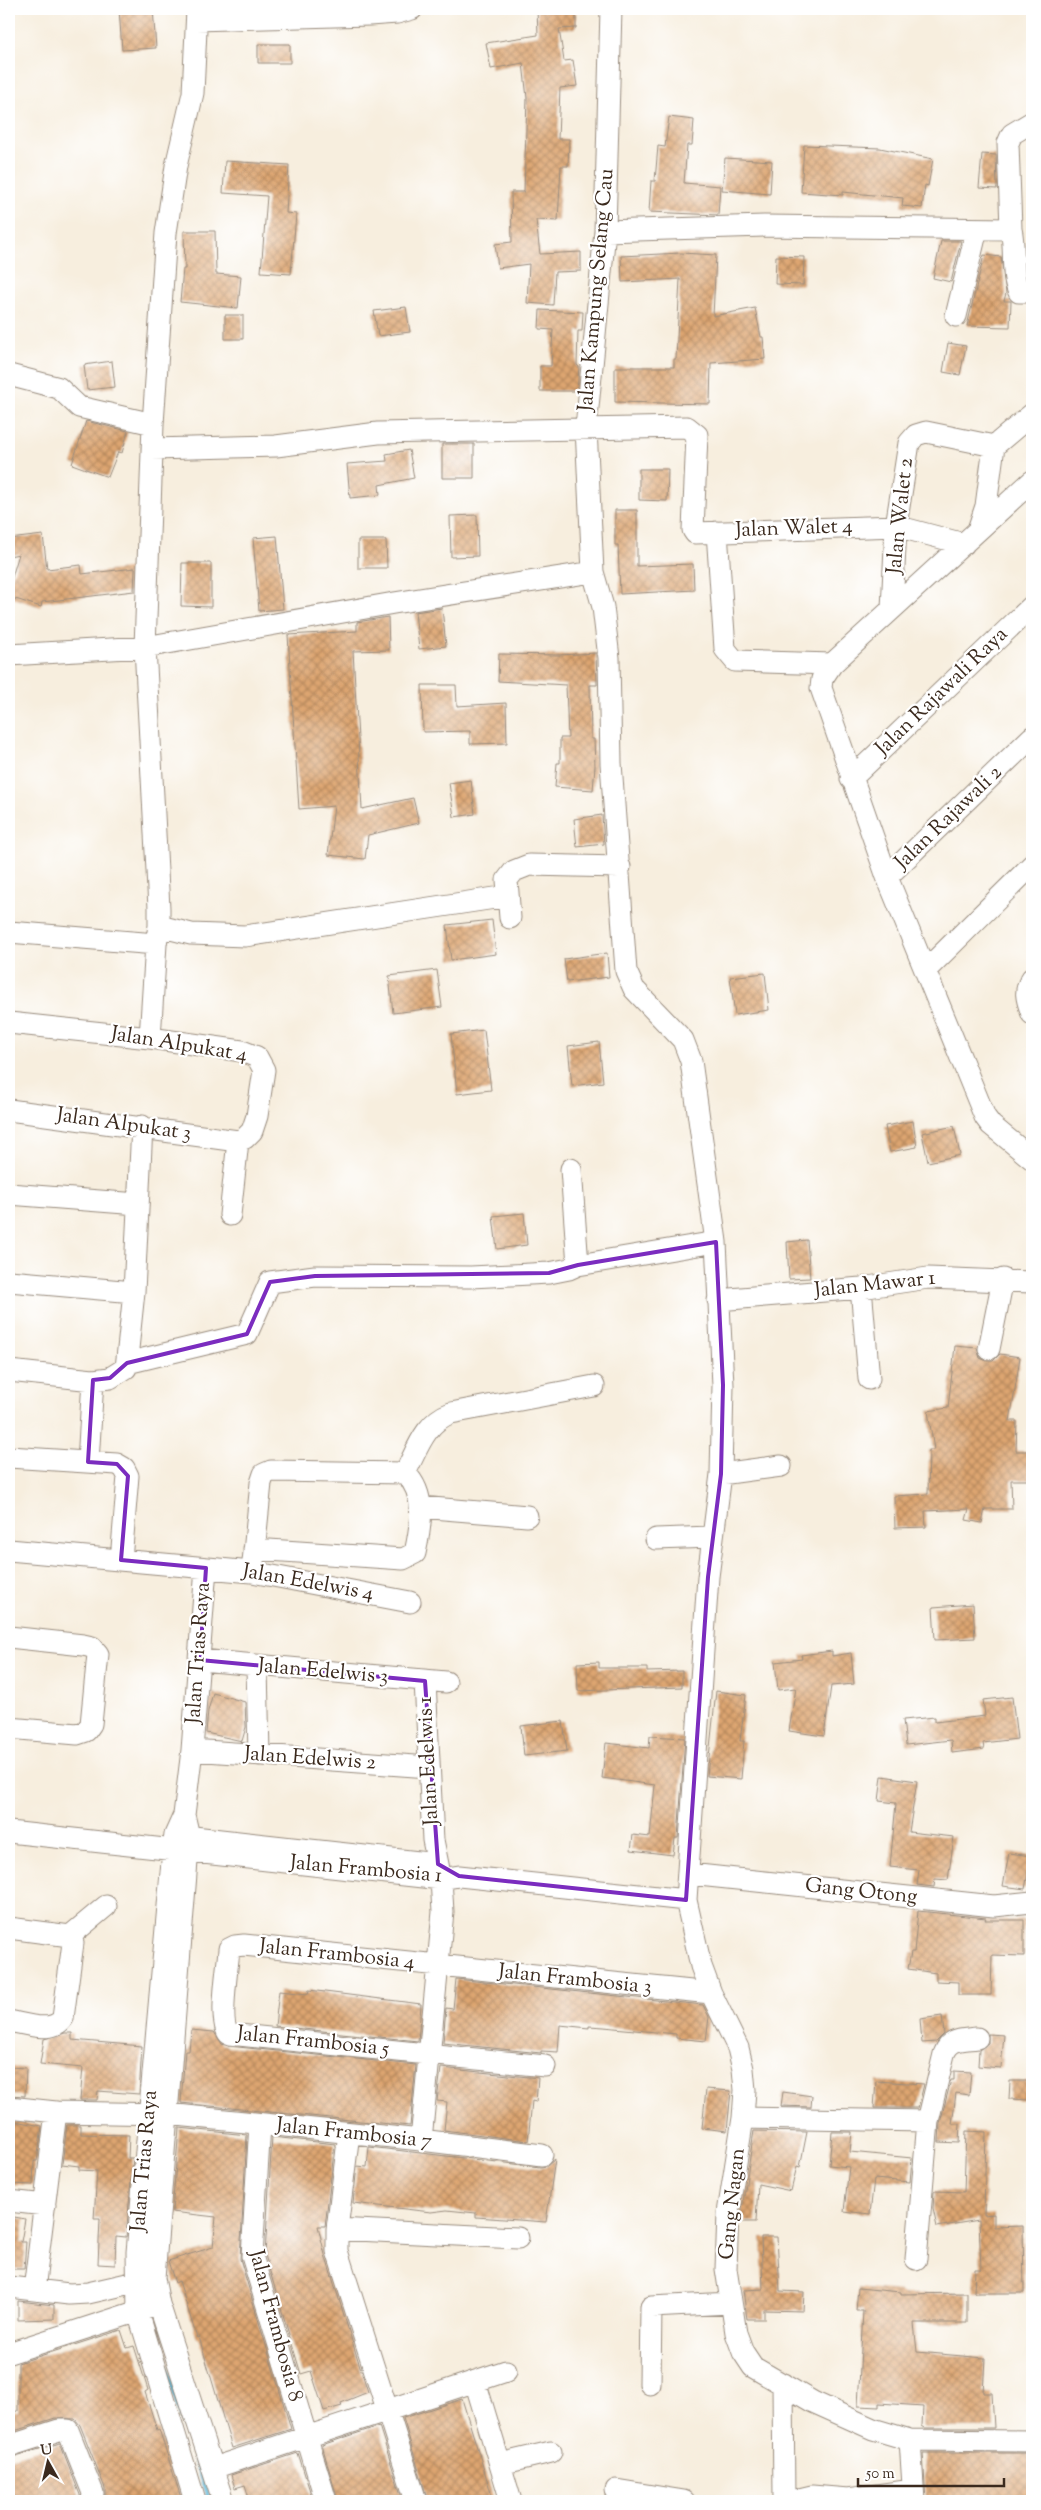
<svg xmlns="http://www.w3.org/2000/svg" width="1041" height="2510" font-family="'Sorts Mill Goudy',serif">
  <style>
    .lines { fill: none; stroke-linecap: round; stroke-linejoin: round }
    .stream { stroke: #59b5d7; stroke-width: 5.5 }
    .building { fill: url(#building-cross-hatch) }
    .minor-casing { stroke: #998c7e; stroke-width: 23 }
    .minor { stroke: #fff; stroke-width: 21 }
    .marked { fill: none; stroke: #7b2cbf; stroke-width: 4; stroke-linejoin: round }
    .labels { text-anchor: middle; dominant-baseline: central; stroke-width: 4.5; stroke-linejoin: round; paint-order: stroke }
    .street-label { font-size: 21px; fill: #3b2a1e; stroke: #fff }
  </style>
  <defs>
    <pattern id="building-cross-hatch" width="8" height="8" patternUnits="userSpaceOnUse" patternTransform="scale(1.25)"><rect width="8" height="8" fill="#dda571"/><path d="M0 0l8 8M0 8l8-8" fill="none" stroke="#b4875c"/></pattern>
  </defs>
  <rect width="100%" height="100%" fill="#fff"/>
  <filter id="ink" filterUnits="userSpaceOnUse"><feTurbulence type="fractalNoise" baseFrequency=".02" numOctaves="2"/><feDisplacementMap in="SourceGraphic" scale="10" xChannelSelector="R" yChannelSelector="G"/><feConvolveMatrix kernelMatrix="1 2 1 2 8 2 1 2 1" color-interpolation-filters="sRGB"/></filter>
  <filter id="wash" filterUnits="userSpaceOnUse"><feTurbulence type="fractalNoise" baseFrequency=".0096" numOctaves="4" result="noise"/><feDisplacementMap in="SourceGraphic" scale="20" xChannelSelector="R" yChannelSelector="G"/><feGaussianBlur stdDeviation="1.12" result="paint"/><feColorMatrix in="noise" values="0 0 0 0 0 0 0 0 0 0 0 0 0 0 0 0 0 1.4 0 .05"/><feComposite in="paint" operator="in"/></filter>
  <g filter="url(#wash)">
    <rect width="100%" height="100%" fill="#f7eede"/>
    <g class="lines">
      <path class="stream" d="M155,2325L159,2345L209,2501"/>
    </g>
    <g id="blocks">
      <path class="building" d="M119,9H153L156,48L122,50Z
        M537,9H576V28L559,29L564,61L573,60L577,86L560,88L558,139H569L568,166H561L558,221L536,220L540,254L581,252V271L555,272L553,305L527,303L529,264L498,268L495,244L512,242L511,192H524L527,98L523,63L491,69L486,43L538,35Z
        M258,44H290V63H258Z
        M669,117L694,120L692,145H687L684,183L720,186L718,215L649,212L651,181H655L658,146L665,147Z
        M804,145L880,148L933,159L928,186L925,185L922,208L902,206L903,198L843,192V195L801,192Z
        M982,154L996,155L997,189L979,188Z
        M725,158L772,161L770,194L722,190Z
        M225,161L289,165L286,213L296,214L291,274L261,272L267,196L223,193Z
        M184,231H215L216,274L241,276L238,308L180,302L183,269H185Z
        M941,241H961L951,282L933,278Z
        M681,253L716,255L713,316L755,308L761,337H763L765,359L711,363L710,404L615,402V367H674V359H676L680,279L622,282L621,256Z
        M984,255L1001,257L1006,293L1004,301H1011L1010,327L967,326Z
        M776,256L804,257L803,285L775,284Z
        M406,307L410,332L378,336L374,311Z
        M540,310L583,312L582,331H578L577,365L579,367L577,391H540V366H551L553,330L539,329Z
        M225,315H243V339H225Z
        M948,343L966,346L960,375L943,372Z
        M112,361L115,387L87,390L84,365Z
        M86,421L128,431L122,453L118,452L108,477L72,464Z
        M442,444H474V478H442Z
        M409,450L414,478L379,485L380,495L350,498L347,464L387,461L386,454Z
        M639,469H668L667,501L639,500Z
        M615,510H637V566L693,564L694,590L620,594L618,545H615Z
        M477,515L478,556L451,557L450,516Z
        M43,535L47,569L81,565L82,574L135,568L134,591L42,602L41,607L9,597V587L19,554L9,556V539Z
        M277,536L283,609L259,611L253,538Z
        M358,540H386L387,568H358Z
        M182,563H211V607L181,606Z
        M442,608L446,646L419,649L415,612Z
        M388,617L389,650L353,651L362,809L413,798L419,823L368,835L365,859L328,855L334,806L299,809L288,635L357,631V622Z
        M596,653L597,685H590L591,739H594L595,766L593,790L555,787L557,763H560V738H568L566,685L498,681L499,654L559,655Z
        M422,685H456L457,706L506,703L507,743L470,744V731L423,732Z
        M471,780L475,814L454,817L449,783Z
        M602,815L604,844L577,847L574,819Z
        M492,920L496,954L451,960L447,925Z
        M607,953L609,977L567,982L564,959Z
        M437,970L442,1007L393,1013L389,976Z
        M765,973L769,1010L735,1015L730,977Z
        M484,1030L491,1090L457,1094L451,1034Z
        M599,1042L603,1082L572,1086L568,1046Z
        M913,1121L917,1147L890,1152L885,1126Z
        M954,1126L960,1155L928,1162L922,1133Z
        M524,1213L527,1245L497,1249L493,1216Z
        M807,1240L810,1278L789,1279L787,1242Z
        M955,1346L977,1348L980,1358L987,1361H993L1000,1354L1020,1357L1010,1421H1017L1016,1451H1032V1480H1011L1012,1509H985L982,1523L966,1520L969,1509L925,1511L926,1527L895,1528L894,1496L928,1494L929,1450H934L928,1411L948,1408Z
        M973,1604L975,1638L935,1640L933,1607Z
        M832,1651V1656L851,1653L854,1684L831,1686L824,1736L789,1731L796,1688L778,1690L775,1662L802,1659L801,1655Z
        M599,1662V1668H647V1672L682,1671V1687L578,1691L577,1663Z
        M716,1691L746,1695L740,1741H744L741,1779L707,1776Z
        M213,1693L245,1702L246,1727L242,1741L206,1733L208,1711Z
        M1012,1697L1017,1739L983,1743L984,1749L952,1753L951,1740L906,1745L903,1720L935,1717V1722L985,1716L983,1700Z
        M563,1721L567,1751L524,1756L521,1726Z
        M650,1736L685,1738L678,1838H675L673,1855L631,1850L633,1835L650,1837L655,1785L602,1778L606,1743L649,1748Z
        M882,1776L917,1781L909,1832L954,1837L948,1880L935,1879L934,1887L917,1885L919,1870L890,1867L896,1803L879,1801Z
        M1009,1853L1031,1856L1025,1889L1003,1886Z
        M918,1911L986,1918L985,1920H1024V1956L992,1955L991,1995H958V1982L936,1981V1973L908,1969L911,1952H914Z
        M456,1979L703,2005L709,2017L706,2041L676,2038V2034L604,2027L589,2026V2028L560,2025L558,2052L541,2051V2053L443,2043L446,2008L453,2009Z
        M309,1990L421,2004L418,2041L275,2026L279,1991L308,1994Z
        M942,2016L944,2034L936,2042L922,2043L920,2019Z
        M191,2030L214,2032L222,2044L228,2046L416,2065L410,2126L181,2103L185,2051H189Z
        M65,2033H72V2040L142,2046L139,2094L98,2091L97,2100H80L83,2068L40,2064L44,2039Z
        M988,2034L1004,2035L1001,2068L978,2066L979,2050L988,2043Z
        M9,2067L26,2068L25,2096L9,2095Z
        M441,2068L538,2078L536,2102L532,2101L528,2141L444,2130L447,2102L437,2101Z
        M954,2071L971,2072L969,2095L956,2093L952,2124H960L959,2143L939,2142L940,2123L951,2080H954Z
        M876,2081L924,2084L918,2108H874Z
        M1010,2081H1032V2100L1009,2099Z
        M706,2089L731,2091L727,2131L702,2128Z
        M783,2092L812,2096L811,2107L781,2106Z
        M9,2120L42,2126L37,2161H34L33,2185L9,2184Z
        M67,2125H81V2134L129,2135L128,2158H133L126,2237L116,2236L115,2265L98,2264L100,2219H94L97,2171L79,2170V2166L62,2164Z
        M179,2128L247,2135L240,2259L291,2429L232,2448L199,2337L197,2338L179,2281L175,2283L168,2261L213,2247L216,2217L172,2212Z
        M754,2131L807,2132L800,2167L797,2166L791,2191L758,2184L756,2222H740Z
        M966,2131L986,2132L984,2215L994,2214V2227L1023,2226L1024,2293H974L975,2269H981L979,2220L937,2227L933,2209L934,2191L964,2192Z
        M832,2132H852L850,2152L912,2158L910,2182L874,2179L870,2214L844,2211L849,2167L829,2165Z
        M272,2137L335,2144L325,2226H318L325,2255L368,2392L341,2403L342,2406L324,2411L311,2371L301,2374L265,2255Z
        M369,2147L540,2167L547,2166L555,2159L546,2222L476,2217V2213L447,2210L431,2212L353,2203L357,2166L367,2167Z
        M9,2216L25,2219L21,2242H26L24,2269H10Z
        M761,2237H777L780,2291L804,2292L803,2311L764,2310V2319H747L743,2290L763,2289Z
        M858,2288L901,2292V2294L967,2293V2323H914L917,2352L985,2358L983,2393H992L994,2428H925L922,2426L923,2406L879,2403V2407L858,2406L863,2311H856Z
        M18,2301L54,2305V2319L18,2320Z
        M121,2330L127,2348L134,2346L148,2390L145,2392L157,2430L159,2429L182,2501H105V2488L80,2425L75,2419L55,2418L11,2432L9,2412L18,2411V2363Z
        M462,2399L492,2496L476,2501H428L403,2418Z
        M379,2426L403,2501H338L322,2445Z
        M60,2443L80,2495V2501H9V2458Z
        M298,2453L313,2501H250L245,2485L235,2488L231,2475Z
        M923,2453H1032L1028,2501H926Z"/>
    </g>
  </g>
  <g filter="url(#ink)">
    <use href="#blocks" fill-opacity="0" stroke="#998c7e" stroke-width="1"/>
    <g class="lines">
      <g class="minor-casing">
        <path id="minor" d="M611,9L605,231L586,428L593,572L603,607L609,658L611,763L626,971L634,989L683,1040L691,1061L716,1242L723,1385L721,1474L708,1577L686,1900L701,1966L711,1993L738,2048L743,2069L745,2090L743,2118L728,2213L726,2269L736,2333L743,2352L753,2367L813,2402L873,2429L910,2440L1032,2441
          M197,20L369,15L397,13L412,9
          M1011,229C1016,249 1010,274 1019,292H1032
          M605,231L764,226L1011,229L1008,143L1012,134L1032,122
          M956,316L977,229
          M9,375L59,388L79,407L153,424
          M152,449L276,446L378,433L687,427L697,435L693,530L695,533L896,526L964,544
          M1032,481L832,664L822,679L821,688L887,877L985,1117L991,1125L1032,1159
          M978,530L986,506L994,446
          M717,532L725,649L735,661L832,664
          M892,609L896,526L909,443L916,435L926,432L994,446L1032,414
          M9,655L145,647L394,603L593,572
          M851,779L1032,606
          M887,877L1032,737
          M510,918L507,880L514,871L529,865L620,867
          M159,926L191,934L245,936L508,896
          M9,932L156,944L150,1038
          M156,944L159,926V908L145,647L153,424L166,233L176,166L193,93L197,9
          M926,970L1032,865
          M1032,978C1023,991 1027,1000 1032,1014
          M9,1023L150,1038L242,1051L257,1057L264,1070L257,1116L252,1131L245,1138L238,1141
          M9,1110L238,1141
          M571,1169L578,1265
          M9,1194L138,1204
          M230,1215L238,1141
          M9,1281L134,1292
          M861,1288L869,1379
          M718,1300L861,1288L928,1278L1032,1282
          M989,1349L1003,1279
          M127,1363L247,1334L270,1282L315,1276L471,1277L549,1273L569,1269L578,1265L716,1242
          M9,1371L93,1380L110,1378L126,1368L134,1292L142,1126
          M9,1457L117,1464L124,1468L128,1476L121,1560
          M88,1462L93,1380
          M405,1473C417,1450 425,1422 451,1413L594,1386
          M721,1474L781,1466
          M420,1507L527,1516
          M656,1539L711,1537
          M9,1550L252,1572L410,1602
          M252,1572L261,1483L264,1474L271,1471L405,1473C427,1494 421,1526 415,1553L403,1559L254,1549
          M9,1637L83,1645L92,1647L98,1654L91,1724L86,1731L77,1734L9,1728
          M200,1660L446,1682
          M257,1667L259,1755
          M192,1750L429,1767
          M184,1815L189,1836L154,2278L159,2304L223,2501
          M9,1832L441,1879L459,1876L686,1900
          M176,1835L428,1863
          M689,1874L994,1906L1032,1902
          M9,1928L70,1936
          M70,1936L106,1906
          M9,2021C25,2024 53,2034 63,2018L73,1943L70,1936
          M545,2066L229,2034C218,2022 228,1967 229,1949L235,1946L244,1945L711,1993
          M9,2107L56,2112L167,2114L421,2140L542,2155
          M743,2118L928,2121
          M260,2124L252,2256L326,2501
          M349,2133L337,2229V2251L416,2501
          M421,2140L443,1912L441,1879L433,1840L425,1681
          M9,2201L45,2205
          M337,2229L518,2238
          M916,2259L928,2121L944,2054C950,2038 962,2040 977,2038
          M9,2287L69,2294L88,2293L149,2279
          M34,2290L56,2112
          M9,2353L151,2307
          M475,2381L511,2501
          M650,2384L651,2307L731,2303
          M783,2384L784,2501
          M910,2440L914,2501
          M9,2446L59,2430H68L93,2493L92,2501
          M500,2464L551,2452
          M213,2468L506,2371
          M616,2490L684,2501
          M195,2501L138,2312L137,2252L173,1850L175,1835L184,1815L192,1750L206,1568
          M791,2501L812,2496L848,2499L913,2490"/>
      </g>
      <use href="#minor" class="minor"/>
    </g>
  </g>
  <path class="marked" d="M716,1242L723,1385L721,1474L708,1577L686,1900L459,1876L438,1864L425,1681L200,1660L206,1568L121,1560L128,1476L117,1464L88,1462L93,1380L110,1378L127,1363L247,1334L270,1282L315,1276L549,1273L578,1265Z"/>
  <g class="labels">
    <g class="street-label">
      <text transform="translate(597 290) rotate(-85)">Jalan Kampung Selang Cau</text>
      <text transform="translate(901 516) rotate(-84)">Jalan Walet 2</text>
      <text transform="translate(794 529) rotate(-2)">Jalan Walet 4</text>
      <text transform="translate(942 692) rotate(-44)">Jalan Rajawali Raya</text>
      <text transform="translate(949 818) rotate(-44)">Jalan Rajawali 2</text>
      <text transform="translate(179 1045) rotate(9)">Jalan Alpukat 4</text>
      <text transform="translate(124 1125) rotate(8)">Jalan Alpukat 3</text>
      <text transform="translate(875 1285) rotate(-6)">Jalan Mawar 1</text>
      <text transform="translate(308 1583) rotate(10)">Jalan Edelwis 4</text>
      <text transform="translate(199 1653) rotate(-86)">Jalan Trias Raya</text>
      <text transform="translate(323 1672) rotate(5)">Jalan Edelwis 3</text>
      <text transform="translate(310 1759) rotate(4)">Jalan Edelwis 2</text>
      <text transform="translate(429 1761) rotate(-93)">Jalan Edelwis 1</text>
      <text transform="translate(366 1870) rotate(5)">Jalan Frambosia 1</text>
      <text transform="translate(861 1892) rotate(6)">Gang Otong</text>
      <text transform="translate(337 1955) rotate(6)">Jalan Frambosia 4</text>
      <text transform="translate(575 1980) rotate(6)">Jalan Frambosia 3</text>
      <text transform="translate(313 2042) rotate(6)">Jalan Frambosia 5</text>
      <text transform="translate(354 2134) rotate(6)">Jalan Frambosia 7</text>
      <text transform="translate(145 2161) rotate(-85)">Jalan Trias Raya</text>
      <text transform="translate(733 2204) rotate(-84)">Gang Nagan</text>
      <text transform="translate(275 2326) rotate(75)">Jalan Frambosia 8</text>
    </g>
  </g>
  <rect width="1041" height="2510" fill="none" stroke="#fff" stroke-width="30"/>
  <g transform="translate(48 2462) rotate(352)" stroke="#ffffff" stroke-width="4" paint-order="stroke">
  <path d="M0-4L9 19L0 12L-9 19Z" fill="#3b2a1e"/>
  <text y="-8" font-size="14" font-weight="bold" text-anchor="middle" fill="#3b2a1e">U</text>
  </g>
  <path d="M858 2478v8h146v-8" fill="none" stroke="#3b2a1e" stroke-width="2.5"/>
  <text x="866" y="2478" font-size="15" fill="#3b2a1e" stroke="#ffffff" stroke-width="4" paint-order="stroke">50 m</text>
</svg>
